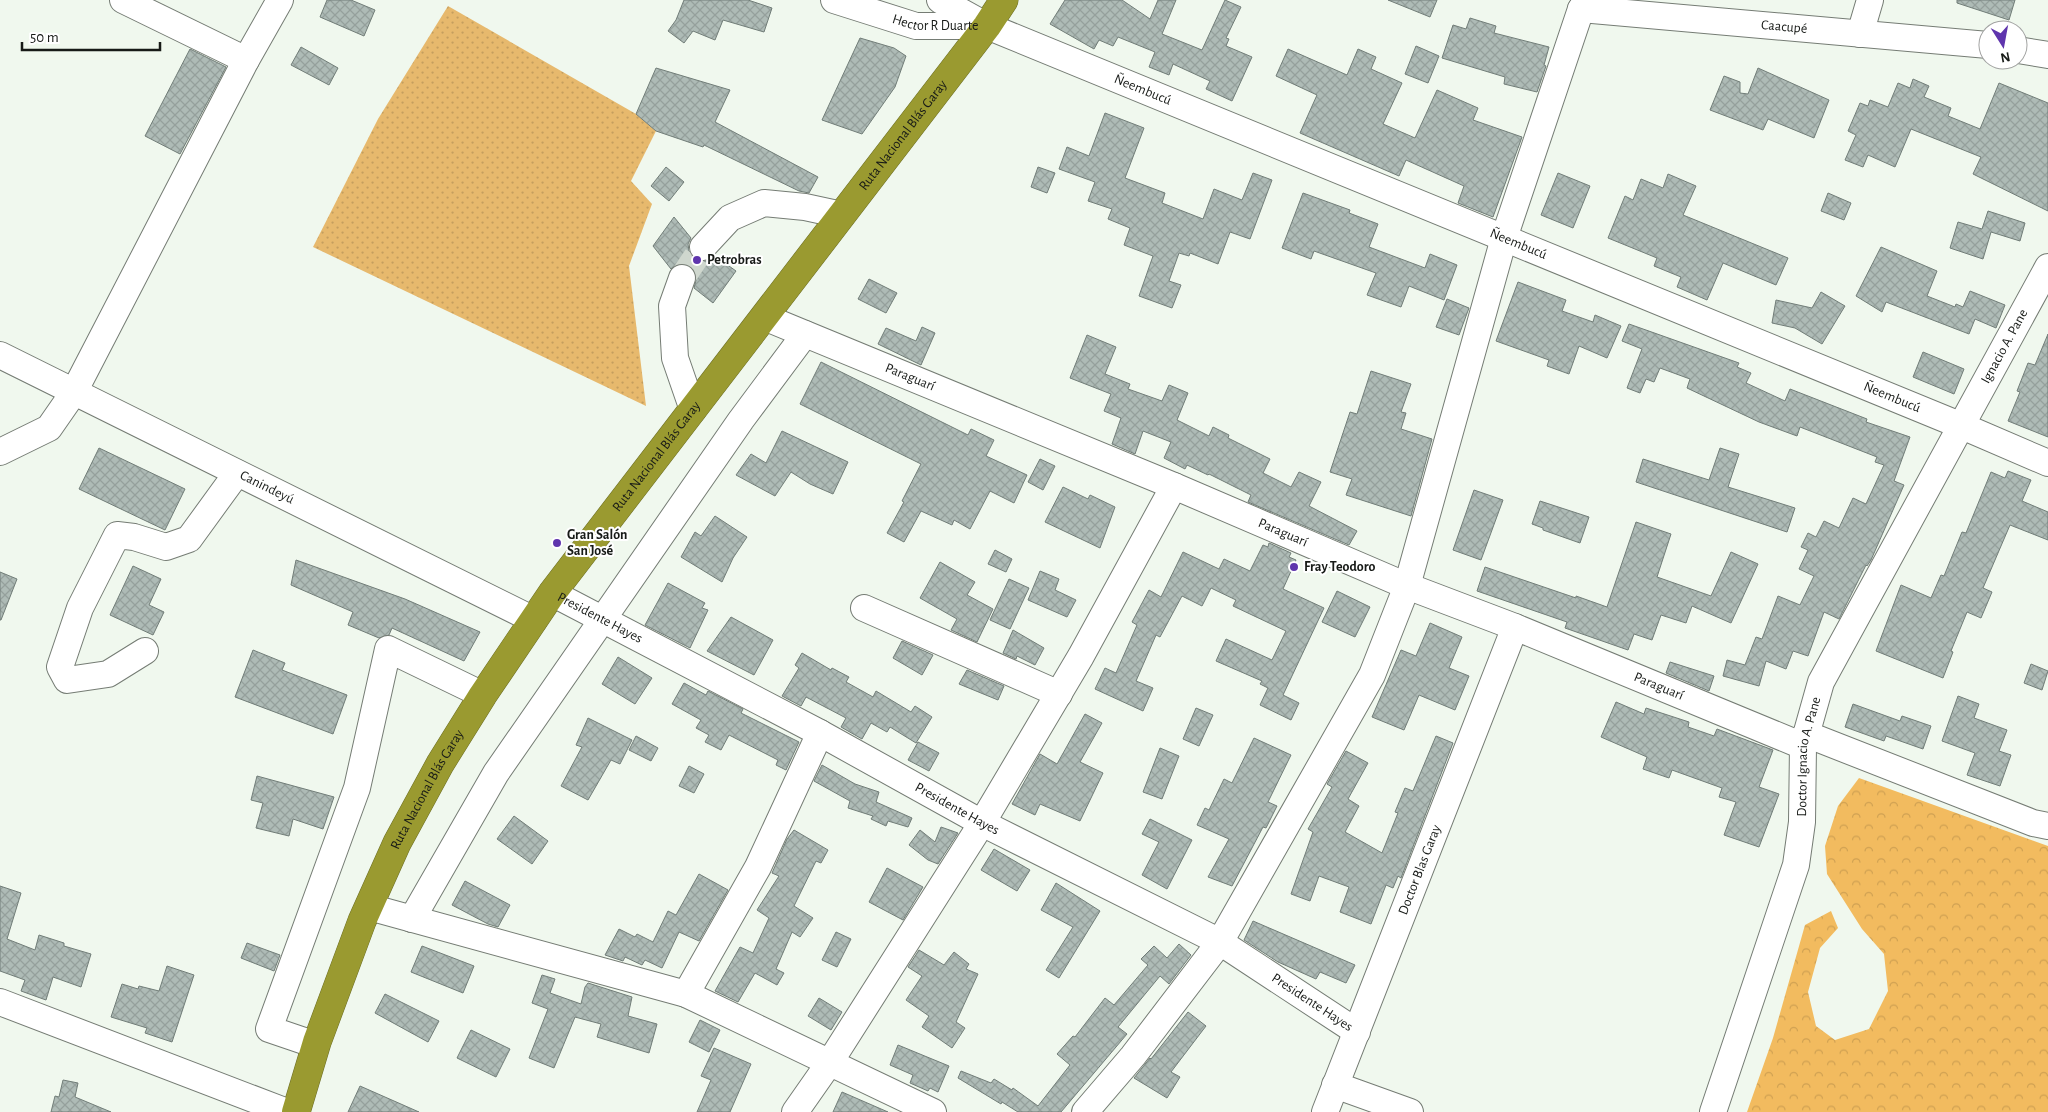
<svg xmlns="http://www.w3.org/2000/svg" width="2048" height="1112" font-family="'Alegreya Sans',sans-serif">
  <style>
    .grass { fill: url(#grass-dots) }
    .forest { fill: url(#forest-crowns) }
    .building { fill: url(#building-cross-hatch); stroke: #717d78 }
    .lines { fill: none; stroke-linecap: round; stroke-linejoin: round }
    .minor-tunnel { stroke: #cfd7ce; stroke-width: 26; stroke-dasharray: 26 13; stroke-linecap: butt }
    .minor-casing { stroke: #757c74; stroke-width: 28 }
    .highway-casing { stroke: #6c6d27; stroke-width: 29 }
    .minor { stroke: #fff; stroke-width: 26 }
    .highway { stroke: #9a9a30; stroke-width: 28 }
    .poi-dot { fill: #5f35ad; stroke: #fff; stroke-width: 2 }
    .labels { text-anchor: middle; dominant-baseline: central; stroke-width: 4; stroke-linejoin: round; paint-order: stroke }
    .street-label { font-size: 14px; fill: #171a17; stroke: #fff }
    .poi-label { font-size: 14px; font-weight: bold; fill: #171a17; stroke: #fff; text-anchor: start }
  </style>
  <defs>
    <pattern id="grass-dots" width="8" height="8" patternUnits="userSpaceOnUse" patternTransform="scale(1.25)"><rect width="8" height="8" fill="#e7b96d"/><path d="M2 2h.1M6 6h.1" fill="none" stroke="#c59e5e" stroke-width="1.8" stroke-linecap="round"/></pattern>
    <pattern id="forest-crowns" width="20" height="18" patternUnits="userSpaceOnUse" patternTransform="scale(1.25)"><rect width="20" height="18" fill="#f2bb5f"/><path d="M2 6a3 3 0 1 1 6 0M12 15a3 3 0 1 1 6 0" fill="none" stroke="#cfa052"/></pattern>
    <pattern id="building-cross-hatch" width="8" height="8" patternUnits="userSpaceOnUse" patternTransform="scale(1.25)"><rect width="8" height="8" fill="#aebbb6"/><path d="M0 0l8 8M0 8l8-8" fill="none" stroke="#95a09c"/></pattern>
  </defs>
  <rect width="100%" height="100%" fill="#f0f8ee"/>
  <path class="grass" d="M448,6L636,114L656,131L631,181L652,204L629,266L646,406L313,247L378,119Z"/>
  <path class="forest" d="M1859,778L2048,846V1112H1747L1773,1038L1805,925L1831,911L1838,928L1820,948L1808,992L1816,1026L1835,1040L1869,1029L1888,991L1884,954L1862,929L1827,874L1825,846L1838,806Z"/>
  <path class="building" d="M327,0H351L375,10L364,36L320,17Z
    M684,0H748L772,8L764,32L723,20L715,40L693,31L684,43L668,31L676,20Z
    M1065,0H1122L1150,19L1158,0H1176L1162,34L1202,50L1225,0L1241,7L1226,38L1229,39L1226,46L1252,57L1232,101L1206,89L1210,81L1173,64L1169,75L1149,67L1155,52L1118,37L1113,46L1099,40L1094,49L1050,24Z
    M1388,0H1437L1430,17Z
    M1957,0H2015L2009,20L1957,3Z
    M1470,18L1496,26L1494,33L1549,47L1544,65L1546,66L1537,92L1504,84L1505,77L1442,58L1453,25L1466,29Z
    M860,38L894,48L906,56L895,87L862,134L822,120Z
    M1416,46L1439,56L1428,83L1405,74Z
    M301,47L338,68L329,85L291,65Z
    M190,49L226,67L180,154L145,136Z
    M1288,49L1347,75L1358,49L1376,57L1371,69L1402,83L1383,124L1415,138L1437,90L1478,108L1473,120L1522,137L1493,217L1458,203L1464,186L1406,160L1399,176L1300,133L1317,95L1276,76Z
    M656,68L730,90L715,122L818,177L809,193L799,191L704,145L703,147L656,131L636,114Z
    M1758,68L1829,100L1814,138L1768,119L1763,130L1710,110L1724,76L1740,82V93L1748,94Z
    M1913,79L1929,86L1924,97L1951,108L1948,116L1980,129L1999,83L2048,103V211L1973,174L1981,157L1911,129L1895,167L1868,155L1863,167L1845,160L1856,135L1848,131L1860,103L1868,106L1870,100L1888,107L1898,83L1910,88Z
    M1105,113L1144,128L1125,178L1165,193L1162,203L1203,219L1214,189L1242,200L1253,173L1272,180L1250,239L1230,232L1218,264L1190,253L1189,256L1179,253L1169,281L1181,285L1172,308L1139,296L1153,256L1124,245L1130,228L1108,219L1112,209L1088,201L1095,182L1059,169L1067,147L1089,156Z
    M666,167L684,182L669,201L651,186Z
    M1038,167L1055,173L1047,193L1031,187Z
    M1558,173L1590,186L1573,228L1541,215Z
    M1668,174L1696,186L1683,215L1788,258L1776,285L1723,263L1707,300L1677,287L1681,277L1654,266L1657,258L1608,238L1625,196L1633,200L1641,179L1663,188Z
    M1303,193L1350,210L1349,213L1378,224L1369,247L1425,268L1430,254L1457,265L1444,300L1409,286L1401,307L1367,295L1376,273L1314,251L1311,259L1282,248Z
    M1828,193L1851,203L1844,220L1821,211Z
    M1988,211L2025,223L2020,241L1991,232L1983,259L1950,248L1958,222L1982,229Z
    M674,217L691,238L688,244L689,251L693,258L699,261H707L715,256L736,271L713,303L694,288L697,276L693,268L687,264L680,263L671,269L653,246Z
    M1881,247L1937,271L1927,296L1955,307L1956,304L1963,307L1970,291L2005,305L1996,328L1975,319L1969,334L1886,302L1882,312L1856,296Z
    M869,279L897,293L886,313L858,299Z
    M1518,282L1566,300L1562,311L1593,322L1595,315L1621,326L1607,358L1579,346L1569,374L1547,366L1549,360L1496,341Z
    M1821,292L1845,306L1822,344L1795,328L1772,323L1776,300L1812,308Z
    M1447,299L1469,308L1459,335L1436,327Z
    M1629,324L1739,363L1737,367L1751,373L1746,383L1785,401L1790,389L1867,419L1866,422L1910,437L1894,481L1904,485L1871,560L1867,566L1866,565L1839,619L1824,612L1808,656L1793,651L1786,669L1766,661L1759,686L1723,676L1727,660L1745,665L1756,637L1762,639L1778,596L1800,605L1814,576L1799,569L1808,550L1801,547L1808,533L1816,537L1824,521L1839,528L1853,498L1866,504L1884,465L1875,462L1877,457L1800,427L1797,436L1759,422L1687,388L1690,379L1660,368L1654,382L1646,379L1640,393L1627,388L1642,349L1622,341Z
    M922,327L935,333L921,365L878,344L886,328L916,341Z
    M2048,334V437L2008,421L2020,392L2017,391L2028,363L2035,365Z
    M1087,335L1116,347L1105,374L1130,384L1128,389L1162,401L1169,385L1188,393L1177,420L1209,436L1213,427L1229,435L1228,438L1270,459L1263,473L1291,487L1299,472L1321,482L1309,506L1357,531L1349,545L1248,502L1251,495L1209,474L1208,475L1187,465L1185,469L1164,458L1171,442L1143,431L1135,454L1112,444L1121,418L1104,411L1111,394L1070,378Z
    M1923,352L1964,369L1954,394L1913,377Z
    M821,362L968,435L971,429L994,440L986,456L1027,475L1014,503L990,491L970,529L954,520L952,525L921,511L904,542L887,533L904,502L902,501L921,464L800,404Z
    M1371,371L1411,384L1401,412L1406,413L1401,429L1432,439L1411,516L1346,495L1352,479L1330,472L1350,412L1357,414Z
    M782,431L848,462L833,494L810,484L791,472L775,496L736,475L751,454L766,463Z
    M99,448L185,489L165,530L79,489Z
    M1720,448L1739,454L1728,487L1795,508L1787,532L1636,482L1643,459L1709,480Z
    M1040,459L1055,466L1043,490L1028,482Z
    M2008,471L2031,480L2022,501L2048,512V540L2010,525L1983,588L1992,592L1981,618L1967,612L1951,651L1953,652L1943,678L1876,651L1901,585L1931,598L1941,575L1944,576L1962,532L1966,533L1991,472L2005,478Z
    M1063,487L1088,499L1090,495L1115,507L1100,548L1045,522Z
    M1474,490L1503,500L1481,560L1453,550Z
    M1540,501L1589,517L1580,543L1543,530V528L1532,524Z
    M715,516L747,537L733,558L722,582L681,557L695,532L701,536Z
    M1636,522L1671,534L1657,577L1711,596L1731,552L1758,564L1731,623L1692,606L1686,623L1661,615L1652,640L1634,634L1628,650L1565,628L1567,622L1477,591L1485,567L1576,598V596L1607,607Z
    M1269,543L1291,553L1289,557L1296,560L1283,589L1324,608L1283,695L1299,703L1291,720L1260,705L1268,688L1260,684L1262,681L1216,661L1226,639L1272,660L1286,631L1233,606L1236,600L1211,588L1202,606L1182,596L1160,637L1156,635L1136,681L1153,688L1143,711L1095,689L1105,668L1116,673L1137,625L1132,622L1149,590L1161,597L1183,552L1219,569L1224,559L1250,571L1263,545L1268,547Z
    M995,550L1012,559L1006,572L988,564Z
    M296,560L405,599L480,632L464,661L392,628L389,635L379,638L348,625L353,612L291,585Z
    M940,562L975,582L967,595L993,609L977,642L951,630L957,619L920,598Z
    M133,566L161,579L149,605L164,612L153,635L110,615Z
    M1040,571L1059,579L1055,590L1076,600L1067,617L1028,600Z
    M0,572L17,579L1,620H0Z
    M1009,579L1029,588L1010,629L990,620Z
    M668,583L705,603L702,608L708,610L690,648L645,625Z
    M1337,591L1370,607L1355,637L1322,622Z
    M731,617L773,640L754,675L707,651Z
    M1430,623L1462,637L1449,668L1469,676L1455,710L1419,695L1404,730L1372,717L1401,650L1416,656Z
    M1013,630L1044,648L1035,665L1017,656L1016,659L1003,653Z
    M902,641L933,655L922,675L893,658Z
    M253,650L285,663L282,670L347,695L333,734L235,697Z
    M802,653L831,670L832,668L849,677L846,682L873,697L876,691L911,712L915,706L932,717L916,743L890,727L887,732L871,723L862,739L841,727L846,718L806,697L801,706L782,696L799,668L795,665Z
    M618,657L652,678L635,704L602,684Z
    M1670,662L1714,676L1709,691L1666,673Z
    M2031,664L2048,671L2042,690L2024,683Z
    M967,670L1004,686L998,700L959,684Z
    M684,683L706,695L708,691L743,709L741,713L799,742L786,770L776,765L778,760L729,735L721,750L705,742L709,735L696,728L701,720L672,704Z
    M1958,696L1979,704L1974,718L2007,730L1999,751L2011,755L2000,786L1967,775L1975,753L1942,741Z
    M1616,702L1644,714L1646,708L1689,722L1688,727L1714,736L1717,729L1773,750L1759,787L1779,794L1759,847L1724,835L1736,802L1719,797L1722,788L1672,770L1669,778L1643,769L1647,757L1601,737Z
    M1853,704L1900,721L1902,716L1931,726L1923,749L1886,736L1884,741L1845,727Z
    M1196,708L1213,715L1199,746L1183,739Z
    M1085,714L1102,723L1080,762L1103,773L1080,821L1040,804L1035,815L1012,804L1040,754L1057,764Z
    M588,718L632,740L620,764L611,760L588,800L561,786L582,747L576,745Z
    M636,736L658,748L651,761L629,750Z
    M1436,736L1453,743L1401,878L1398,876L1393,888L1386,885L1371,924L1340,912L1349,887L1319,876L1310,901L1291,894L1313,832L1308,829L1332,787L1327,784L1346,751L1368,763L1348,799L1359,806L1345,832L1382,853L1398,813L1395,812L1405,788L1413,791Z
    M1254,738L1291,755L1268,802L1277,806L1266,828L1263,827L1232,886L1208,877L1229,839L1197,825L1205,808L1209,810L1224,779L1232,783Z
    M918,742L939,753L929,771L908,760Z
    M1160,748L1179,756L1162,799L1143,792Z
    M822,765L855,784L879,792L876,802L912,818L908,827L888,821L886,826L871,819L873,816L848,808L850,801L814,781Z
    M689,766L704,774L694,793L679,786Z
    M257,776L334,797L323,829L293,819L289,836L256,828L263,803L251,800Z
    M514,816L548,841L532,864L497,839Z
    M1150,819L1192,840L1167,889L1142,875L1159,842L1142,834Z
    M941,827L958,833L938,864L928,860L909,845L920,830L935,842Z
    M794,830L828,850L821,863L816,861L794,906L813,918L800,937L792,932L776,969L784,973L777,985L755,973L738,1002L715,991L740,947L753,953L769,918L757,910L779,876L772,873L787,839Z
    M994,849L1030,870L1017,891L981,870Z
    M887,868L923,887L903,920L869,902Z
    M699,874L728,890L699,941L679,932L662,968L645,960L642,965L625,957L623,961L605,955L619,929L635,937L637,934L653,942L668,911L676,915Z
    M465,881L510,905L498,927L488,924L452,905Z
    M1056,883L1100,911L1059,978L1046,970L1073,927L1041,910Z
    M0,886L21,893L7,939L35,950L39,935L64,943V946L91,954L81,987L53,977L46,1000L21,991L25,980L0,971Z
    M1253,921L1355,965L1346,983L1320,972L1316,979L1278,962L1244,940Z
    M836,932L851,939L837,967L822,960Z
    M247,943L280,955L274,971L241,958Z
    M1179,944L1191,955L1169,984L1160,976L1118,1027L1127,1034L1061,1112H1018L1002,1102L1001,1104L958,1078L961,1071L991,1083L994,1079L1012,1090L1013,1088L1038,1106L1070,1065L1057,1054L1073,1036L1075,1037L1105,998L1114,1005L1148,965L1141,959L1154,946L1167,958Z
    M422,946L474,966L463,993L411,972Z
    M919,950L944,965L954,952L969,964L966,969L978,974L956,1022L965,1028L952,1048L922,1027L929,1016L906,1000L922,976L908,967Z
    M167,966L194,975L172,1042L145,1033L147,1028L111,1017L122,984L138,989L139,986L159,991Z
    M542,975L555,979L550,993L581,1004L585,987L588,983L632,997L628,1016L657,1024L649,1053L597,1037L601,1024L575,1017L554,1068L529,1058L548,1009L532,1003Z
    M385,994L439,1021L428,1042L375,1013Z
    M819,998L842,1012L831,1030L808,1016Z
    M1188,1012L1206,1026L1171,1072L1180,1077L1167,1098L1134,1078L1150,1058L1151,1059Z
    M700,1020L720,1030L709,1052L689,1042Z
    M471,1030L510,1049L496,1077L457,1058Z
    M898,1045L949,1066L938,1092L930,1088L928,1091L910,1083L913,1075L890,1065Z
    M714,1048L751,1064L730,1112H697L711,1080L701,1076Z
    M63,1080L78,1083L75,1097L111,1112H51L55,1096L59,1097Z
    M360,1086L419,1112H348Z
    M842,1092L888,1112H833Z"/>
  <g class="lines">
    <path class="minor-tunnel" d="M682,278L703,247"/>
    <g class="minor-casing">
      <g id="minor">
        <path d="M123,0L246,60"/>
        <path id="s1" d="M834,0L916,26H984"/>
        <path id="s2" d="M940,0L987,26L1962,426L2048,463"/>
        <path id="s3" d="M1581,9L1988,45"/>
        <path d="M1860,34L1870,0"/>
        <path d="M2018,50L2048,55"/>
        <path d="M703,247L730,218L764,203L805,207L842,215"/>
        <path d="M682,278L672,306L675,358L693,410"/>
        <path id="s4" d="M764,317L1174,486L1407,586L1515,627L1803,746"/>
        <path id="s5" d="M0,355L534,620"/>
        <path d="M0,452L49,428L74,392L246,60L280,0"/>
        <path id="s6" d="M552,593L820,733L982,823L1220,942L1357,1032"/>
        <path d="M864,608L1059,694"/>
        <path d="M145,651L108,674L67,680L60,667L80,608L117,535L134,537L166,547L189,539L237,473"/>
        <path d="M1806,734L2033,823L2048,826"/>
        <path d="M369,907L686,994L933,1112"/>
        <path d="M412,919L496,773L741,420L805,334"/>
        <path d="M686,994L758,867L820,733"/>
        <path d="M0,1002L287,1112"/>
        <path d="M316,1045L269,1029L357,788L388,649L483,695"/>
        <path d="M1335,1085L1410,1112"/>
        <path d="M795,1112L830,1062L982,823L1081,656L1174,486"/>
        <path d="M1085,1112L1133,1056L1220,942L1372,675L1407,586L1504,238L1581,9"/>
        <path id="s7" d="M1325,1112L1515,627"/>
        <path id="s8" d="M1713,1112L1796,865L1802,822L1803,746L1821,682L2048,267"/>
      </g>
    </g>
    <g class="highway-casing">
      <g id="highway">
        <path id="s9" d="M296,1112L317,1042L362,921L397,843L440,764L483,695L552,593L987,26L1004,0"/>
      </g>
    </g>
    <use href="#minor" class="minor"/>
    <use href="#highway" class="highway"/>
  </g>
  <g class="poi-dot">
    <circle cx="697" cy="260" r="5"/>
    <circle cx="557" cy="543" r="5"/>
    <circle cx="1294" cy="567" r="5"/>
  </g>
  <g class="labels">
    <g class="street-label">
      <text stroke="none"><textPath href="#s1" startOffset="105">Hector R Duarte</textPath></text>
      <text stroke="none"><textPath href="#s3" startOffset="204">Caacupé</textPath></text>
      <text stroke="none"><textPath href="#s2" startOffset="222">Ñeembucú</textPath></text>
      <text stroke="none"><textPath href="#s9" startOffset="1159">Ruta Nacional Blás Garay</textPath></text>
      <text stroke="none"><textPath href="#s2" startOffset="628">Ñeembucú</textPath></text>
      <text stroke="none"><textPath href="#s8" startOffset="829">Ignacio A. Pane</textPath></text>
      <text stroke="none"><textPath href="#s4" startOffset="158">Paraguarí</textPath></text>
      <text stroke="none"><textPath href="#s2" startOffset="1032">Ñeembucú</textPath></text>
      <text stroke="none"><textPath href="#s9" startOffset="754">Ruta Nacional Blás Garay</textPath></text>
      <text stroke="none"><textPath href="#s5" startOffset="298">Canindeyú</textPath></text>
      <text stroke="none"><textPath href="#s4" startOffset="562">Paraguarí</textPath></text>
      <text stroke="none"><textPath href="#s6" startOffset="54">Presidente Hayes</textPath></text>
      <text stroke="none"><textPath href="#s4" startOffset="968">Paraguarí</textPath></text>
      <text stroke="none"><textPath href="#s8" startOffset="370">Doctor Ignacio A. Pane</textPath></text>
      <text stroke="none"><textPath href="#s9" startOffset="349">Ruta Nacional Blás Garay</textPath></text>
      <text stroke="none"><textPath href="#s6" startOffset="459">Presidente Hayes</textPath></text>
      <text stroke="none"><textPath href="#s7" startOffset="260">Doctor Blas Garay</textPath></text>
      <text stroke="none"><textPath href="#s6" startOffset="864">Presidente Hayes</textPath></text>
    </g>
    <g class="poi-label">
      <text x="707" y="260">Petrobras</text>
      <text x="567" y="535">Gran Salón<tspan x="567" dy="16">San José</tspan></text>
      <text x="1304" y="567">Fray Teodoro</text>
    </g>
  </g>
  <g transform="translate(2003 45) rotate(169)"><circle r="24" fill="#ffffff" stroke="#a2a3a2"/>
  <path d="M0-4L9 19L0 12L-9 19Z" fill="#5f35ad"/>
  <text y="-8" font-size="14" font-weight="bold" text-anchor="middle" fill="#171a17">N</text>
  </g>
  <path d="M22 42v8h138v-8" fill="none" stroke="#171a17" stroke-width="2.5"/>
  <text x="30" y="42" font-size="15" fill="#171a17" stroke="#ffffff" stroke-width="4" paint-order="stroke">50 m</text>
</svg>
